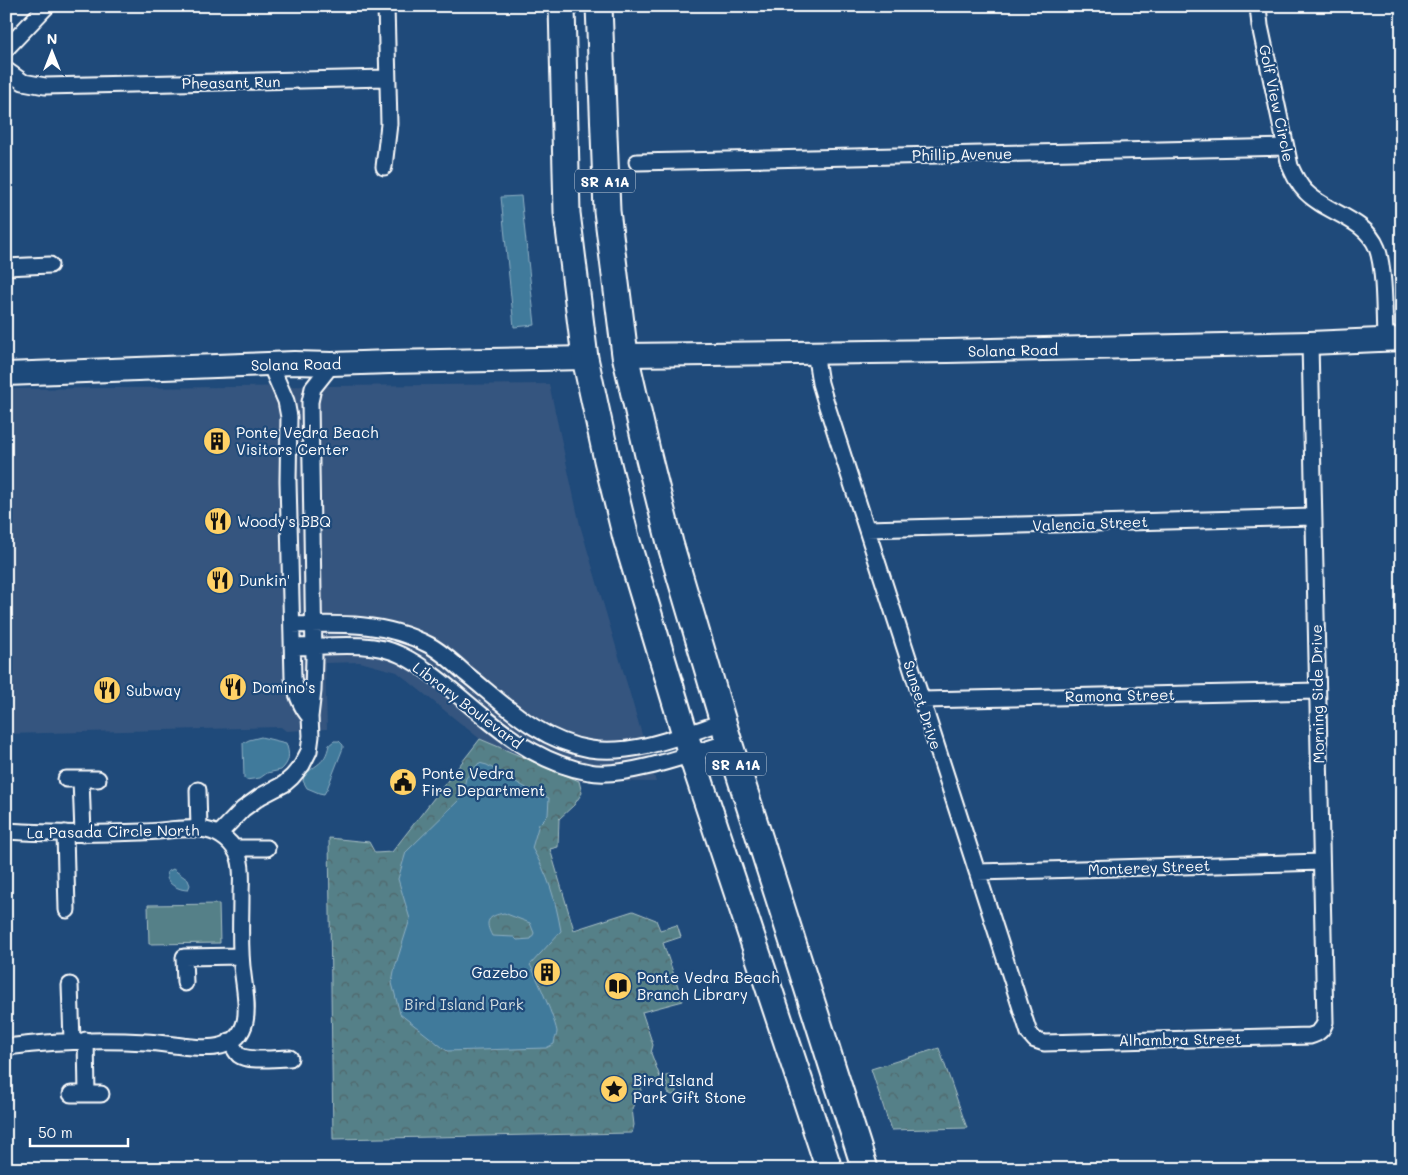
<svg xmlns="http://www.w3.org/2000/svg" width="1408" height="1175" font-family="Mali,sans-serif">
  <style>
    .built { fill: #35557f }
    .forest { fill: url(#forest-crowns); stroke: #aac0c4 }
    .pitch { fill: #548088; stroke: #aac0c4 }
    .water { fill: #417a9b; stroke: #8dafc3; fill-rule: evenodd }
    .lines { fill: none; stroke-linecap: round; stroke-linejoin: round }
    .street-casing { stroke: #fff; stroke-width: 19 }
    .secondary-casing { stroke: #fff; stroke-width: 26 }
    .primary-casing { stroke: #fff; stroke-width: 29 }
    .street { stroke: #1f4a7a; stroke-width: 15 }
    .secondary { stroke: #1f4a7a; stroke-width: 22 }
    .primary { stroke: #1f4a7a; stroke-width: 25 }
    .labels { text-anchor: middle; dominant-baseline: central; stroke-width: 4.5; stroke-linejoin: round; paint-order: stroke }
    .shield { fill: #1f4a7a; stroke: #bcc9d7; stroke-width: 1 }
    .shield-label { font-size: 14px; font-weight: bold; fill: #fff }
    .street-label { font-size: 15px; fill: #fff; stroke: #1f4a7a }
    .poi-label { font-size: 15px; fill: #fff; stroke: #1f4a7a; text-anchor: start }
    .park-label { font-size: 15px; fill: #d4dfe1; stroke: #1f4a7a }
  </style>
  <defs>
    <pattern id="forest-crowns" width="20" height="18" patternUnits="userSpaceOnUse" patternTransform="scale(1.25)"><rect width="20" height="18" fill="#548088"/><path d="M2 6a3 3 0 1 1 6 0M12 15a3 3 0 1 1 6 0" fill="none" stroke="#50666a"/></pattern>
  </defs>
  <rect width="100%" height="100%" fill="#1f4a7a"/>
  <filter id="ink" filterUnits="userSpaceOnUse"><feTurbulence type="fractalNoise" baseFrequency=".02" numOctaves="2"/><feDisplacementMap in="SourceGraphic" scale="10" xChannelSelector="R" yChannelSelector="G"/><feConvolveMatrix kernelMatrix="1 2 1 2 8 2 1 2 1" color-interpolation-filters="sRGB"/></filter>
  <g filter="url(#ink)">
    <path class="built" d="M549,384L580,525L656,782L579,781L480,739L397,672L360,662L325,663L327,729L286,731L281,727L6,734V389Z"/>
    <path class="forest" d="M480,739L579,781L582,793L574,805L559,819L558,847L550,849L574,930L633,911L656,920L660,930L677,925L681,937L663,943L683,1001L642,1012L653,1045L651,1053L660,1077L671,1075L676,1077V1094L672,1095L668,1093L667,1083L642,1084L640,1094L632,1108L634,1125L632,1133L333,1139L329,838L369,842L375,853L392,852Z
      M939,1048L967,1128L891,1130L871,1069Z"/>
    <path class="pitch" d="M219,904L220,943L149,944L148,905Z"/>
    <path class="water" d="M521,196L535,325L514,327L501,197Z
      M261,737L286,743C290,754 290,762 281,770L267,773L260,778L246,780L244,778L243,743L249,740Z
      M334,741H339L343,745V748L327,789L324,794L319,793L307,788L303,781L304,776C316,763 325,765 329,745Z
      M479,763L487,765L528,789L549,798L548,815L539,824L532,848C549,877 555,898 561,931L530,965C535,972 557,1025 557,1032C557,1035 554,1040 554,1044L546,1048L447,1051L400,1014L392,983L395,967L410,919L398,879L406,852L462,797L466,778ZM504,913L530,923L534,933L531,939L517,940L514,937L492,936C484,921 488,916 504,913Z
      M173,869L188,880L190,885L188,890C178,890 164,883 167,872Z"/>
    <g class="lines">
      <g class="street-casing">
        <path id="street" d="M1258,6L1260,26L1290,166C1294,175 1298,184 1306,192C1326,213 1365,218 1377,248C1385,269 1384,316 1385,340
          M6,49L47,6
          M6,70L23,82L45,86L387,78
          M637,162L1286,147
          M384,167L389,124L386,6
          M6,267L50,265
          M815,352L820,383L826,403L1029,1033L1035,1040L1044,1043L1310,1036C1318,1034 1323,1030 1325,1022L1310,343
          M270,364L286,401L289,417L288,481L293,678C296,693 300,706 310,717
          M867,529L1313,517
          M292,625C339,623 386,622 429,645C442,652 454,663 465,673C504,704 539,741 590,749C633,756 683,735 723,722
          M292,647C326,647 370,640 401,655C431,670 457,695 483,716C514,742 548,765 589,772C624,779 694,753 729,742
          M922,700L1317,691
          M66,779H98
          M81,779L83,834
          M198,790L199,829
          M6,831C51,834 97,834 142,832C163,832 185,826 206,830C221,833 234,843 239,858C243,870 241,883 241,895C241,922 239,949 243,975C246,1001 255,1036 221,1046C201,1051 167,1043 146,1042C99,1039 53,1041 6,1047
          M65,833L67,910
          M219,834L243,809L261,796L284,784L292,777L302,765L309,751L311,736L310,717L313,691L314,658L310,402L313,388L332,364
          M235,848H267
          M977,872L1321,862
          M185,983L184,957L241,956
          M70,985L72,1040
          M86,1040L87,1094
          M230,1041C233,1046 235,1051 239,1055C248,1062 278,1058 290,1058
          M71,1094H101"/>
      </g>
      <g class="secondary-casing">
        <path id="secondary" d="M625,355L948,351L1310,343L1402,339
          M6,374L294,363L332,364L390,362L585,358"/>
      </g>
      <g class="primary-casing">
        <path id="primary" d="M562,6L567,213L585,358L607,460L626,538L691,754L829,1169
          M599,6L607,211L625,355L648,455L670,543L729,742L865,1169"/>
      </g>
      <use href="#street" class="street"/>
      <use href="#secondary" class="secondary"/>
      <use href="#primary" class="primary"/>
    </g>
  </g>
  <defs>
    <g id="building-disc" transform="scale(1.4375)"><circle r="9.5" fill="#ffd166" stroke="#1f4a7a"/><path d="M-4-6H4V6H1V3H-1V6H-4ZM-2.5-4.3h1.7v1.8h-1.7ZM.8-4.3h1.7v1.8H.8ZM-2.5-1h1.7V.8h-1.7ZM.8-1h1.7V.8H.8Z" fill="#111"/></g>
    <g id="restaurant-disc" transform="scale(1.4375)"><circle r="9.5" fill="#ffd166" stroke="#1f4a7a"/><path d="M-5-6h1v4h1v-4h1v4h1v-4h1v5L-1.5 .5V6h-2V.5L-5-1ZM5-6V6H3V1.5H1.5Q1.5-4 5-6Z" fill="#111"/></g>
    <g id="civic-disc" transform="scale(1.4375)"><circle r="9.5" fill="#ffd166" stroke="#1f4a7a"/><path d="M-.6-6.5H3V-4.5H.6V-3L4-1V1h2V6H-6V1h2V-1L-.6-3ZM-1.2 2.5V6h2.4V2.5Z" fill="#111"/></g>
    <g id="library-disc" transform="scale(1.4375)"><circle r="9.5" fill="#ffd166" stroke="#1f4a7a"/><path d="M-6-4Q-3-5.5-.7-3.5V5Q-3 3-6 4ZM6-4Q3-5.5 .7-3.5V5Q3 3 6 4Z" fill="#111"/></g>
    <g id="sight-disc" transform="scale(1.4375)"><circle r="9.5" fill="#ffd166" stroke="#1f4a7a"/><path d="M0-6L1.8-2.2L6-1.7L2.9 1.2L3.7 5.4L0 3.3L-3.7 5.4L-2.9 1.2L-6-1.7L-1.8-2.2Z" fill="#111"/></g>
  </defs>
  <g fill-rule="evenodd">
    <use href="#building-disc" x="217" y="441"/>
    <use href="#restaurant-disc" x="218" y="521"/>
    <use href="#restaurant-disc" x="220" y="580"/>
    <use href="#restaurant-disc" x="233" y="687"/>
    <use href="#restaurant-disc" x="107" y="690"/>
    <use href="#civic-disc" x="403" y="782"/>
    <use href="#building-disc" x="547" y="972"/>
    <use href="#library-disc" x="618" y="986"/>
    <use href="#sight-disc" x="614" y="1089"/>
  </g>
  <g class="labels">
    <g class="shield">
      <rect x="575" y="169.5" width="60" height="23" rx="4"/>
      <rect x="706" y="752.5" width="60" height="23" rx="4"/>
    </g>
    <g class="shield-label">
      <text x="605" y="181">SR A1A</text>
      <text x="736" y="764">SR A1A</text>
    </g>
    <g class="street-label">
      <text transform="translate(231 82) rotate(-1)">Pheasant Run</text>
      <text transform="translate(1277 103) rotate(78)">Golf View Circle</text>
      <text transform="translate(962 154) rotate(-1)">Phillip Avenue</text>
      <text transform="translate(1013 350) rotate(-1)">Solana Road</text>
      <text transform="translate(296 364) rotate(-1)">Solana Road</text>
      <text transform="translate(1090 523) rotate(-2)">Valencia Street</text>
      <text transform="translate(1317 694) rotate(-91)">Morning Side Drive</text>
      <text transform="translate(1120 695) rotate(-1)">Ramona Street</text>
      <text transform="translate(468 705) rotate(37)">Library Boulevard</text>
      <text transform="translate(923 705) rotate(72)">Sunset Drive</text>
      <text transform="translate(113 831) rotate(-1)">La Pasada Circle North</text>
      <text transform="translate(1149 867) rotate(-2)">Monterey Street</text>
      <text transform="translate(1180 1039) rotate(-1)">Alhambra Street</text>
    </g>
    <g class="poi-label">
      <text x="236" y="432">Ponte Vedra Beach<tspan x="236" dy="17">Visitors Center</tspan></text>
      <text x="237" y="521">Woody's BBQ</text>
      <text x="239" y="580">Dunkin'</text>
      <text x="252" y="687">Domino's</text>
      <text x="126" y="690">Subway</text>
      <text x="422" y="773">Ponte Vedra<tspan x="422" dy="17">Fire Department</tspan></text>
      <text x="528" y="972" text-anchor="end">Gazebo</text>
      <text x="637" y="977">Ponte Vedra Beach<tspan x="637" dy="17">Branch Library</tspan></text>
      <text x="633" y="1080">Bird Island<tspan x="633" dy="17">Park Gift Stone</tspan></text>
    </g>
    <g class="park-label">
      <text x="464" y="1004">Bird Island Park</text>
    </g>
  </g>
  <rect width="1408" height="1175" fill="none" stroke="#1f4a7a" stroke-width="25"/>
  <rect x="12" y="12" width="1383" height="1150" fill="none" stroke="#fff" stroke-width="2" filter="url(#ink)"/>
  <g transform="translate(52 52)" stroke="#1f4a7a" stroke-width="4" paint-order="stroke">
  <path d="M0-4L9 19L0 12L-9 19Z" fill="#ffffff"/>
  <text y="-8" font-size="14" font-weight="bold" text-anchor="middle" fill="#ffffff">N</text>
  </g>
  <path d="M30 1138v8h98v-8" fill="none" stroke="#ffffff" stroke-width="2.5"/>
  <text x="38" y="1138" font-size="15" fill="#ffffff" stroke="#1f4a7a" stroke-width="4" paint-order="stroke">50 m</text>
</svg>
